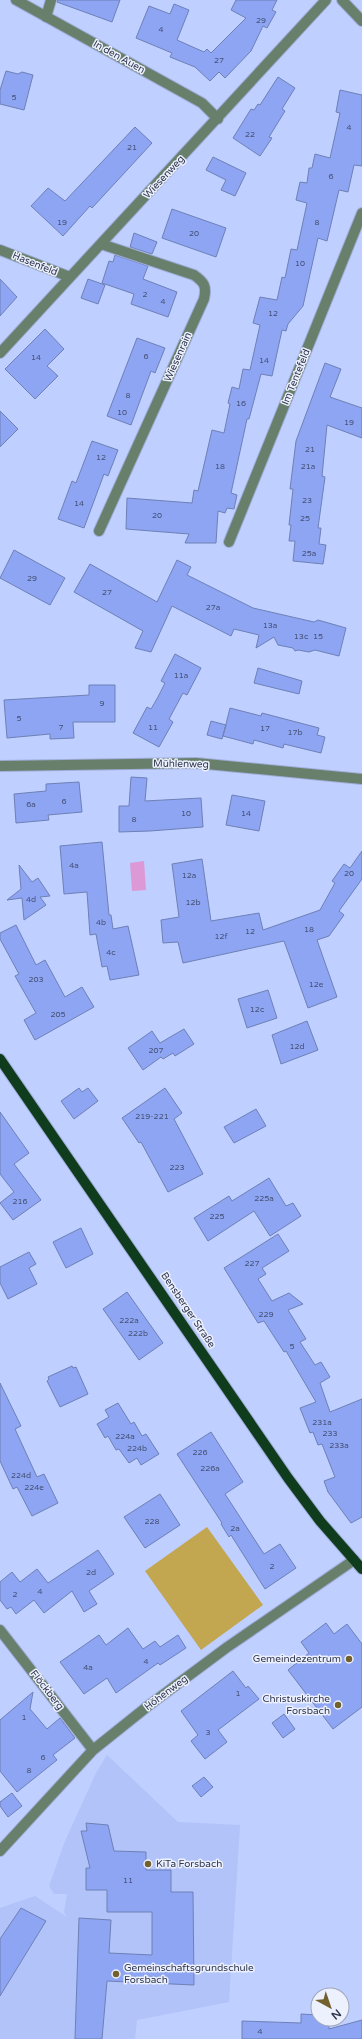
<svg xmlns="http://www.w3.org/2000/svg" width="362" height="2039" font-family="'Varela Round',sans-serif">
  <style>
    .built { fill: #b1c3f8 }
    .green { fill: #c3a650 }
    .water { fill: #dd98d6 }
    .building { fill: #8da5f2; stroke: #6e80b6 }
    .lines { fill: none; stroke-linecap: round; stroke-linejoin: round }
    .minor-casing { stroke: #9fadd8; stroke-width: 12 }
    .major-casing { stroke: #9fadd8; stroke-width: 12 }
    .minor { stroke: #687f6c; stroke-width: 10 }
    .major { stroke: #0f3c1d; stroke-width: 10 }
    .poi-dot { fill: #72612f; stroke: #edf1fe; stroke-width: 1.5 }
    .labels { text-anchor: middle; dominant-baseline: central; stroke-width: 3; stroke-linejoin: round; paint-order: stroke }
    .number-label { font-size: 8px; fill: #465277 }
    .street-label { font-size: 10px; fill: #2f364e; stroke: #edf1fe }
    .poi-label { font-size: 10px; fill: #2f364e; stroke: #edf1fe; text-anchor: end }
  </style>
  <rect width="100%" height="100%" fill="#bfcfff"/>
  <path class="built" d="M107,1755L178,1822L240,1825L229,2002L137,2020L135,2039H0V1908L35,1896L67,1917L64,1912L67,1894H54L49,1886L65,1841L96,1773Z"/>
  <path class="green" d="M207,1527L263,1605L201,1650L145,1571Z"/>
  <path class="water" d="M144,861L146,890L132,891L130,863Z"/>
  <path class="building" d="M57,0H120L112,22L57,2Z
    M236,0H277L272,10L276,12L267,28L263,26L251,51L225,78L219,72L210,81L195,67L170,57L172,53L136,38L149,6L170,14L174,4L189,10L177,40L204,52L207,49L211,53L246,18L231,10Z
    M6,71L18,74L22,72L33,75L24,110L0,104V90Z
    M278,77L295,88L282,109L285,111L269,137L272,138L260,156L233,138L251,109L254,110L258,104L260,105Z
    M340,90L362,95V166L354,165L348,192L339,190L327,241L318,238L303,306L288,324L286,331L282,330L272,376L261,374L249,419H247L231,493L237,495L234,509L227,508L225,513L218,511L216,543H185L189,534L126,529L127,498L192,503L194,490L198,491L212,430L224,433L230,404L228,403L232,387L239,389L243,369L250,370L260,325L253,323L260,297L277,300L282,277L285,278L291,249L297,250L307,203L296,200L300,182L307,183L309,168H312L315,154L330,158L340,113L336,112Z
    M135,127L152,143L92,208L90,206L63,236L31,206L48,188L65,201Z
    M213,157L246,173L235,196L221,190L226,180L206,170Z
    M172,209L226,228L216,257L162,238Z
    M134,233L157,242L152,254L130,247Z
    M115,255L148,266L143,279L177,292L168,317L131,304L134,294L102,283L109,261L113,262Z
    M0,279L17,297L0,316Z
    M88,279L105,285L98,304L81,298Z
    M45,329L64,349L47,366L58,376L35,399L5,369Z
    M137,338L165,348L155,373L151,371L131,425L107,416Z
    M325,363L341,369L330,397L362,408V438L327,425L322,476L325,477L318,528H321L319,544L326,545L323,564L293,561L295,541H289L291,525H289L293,489H290L296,441Z
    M0,411L18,429L0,447Z
    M92,441L118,450L108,476L104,474L84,528L58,519L72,481L76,483Z
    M14,550L65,578L50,605L0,578Z
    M177,560L191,567L187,575L253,608L314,622L318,620L346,628L339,656L315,650L309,652L298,650L295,651L293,648L278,645L274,637L256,648L259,635L234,629L231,636L172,606L151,652L135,648L143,631L74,592L90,564L157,602Z
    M175,654L201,668L187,695L183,693L169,719L173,722L159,747L133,733L147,707L151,709L158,697L165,683L161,681Z
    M258,668L302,681L299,694L254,683Z
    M89,685H115V722H73L74,738L50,739V734L7,738L4,700L89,695Z
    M230,708L261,716L262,713L319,728L317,735L325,737L321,753L284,744L283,748L254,740L253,744L223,736Z
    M211,721L226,725L222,739L207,735Z
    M131,777L147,778L145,801L201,798L203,827L150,831L119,832V806H129Z
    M79,782L82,812L48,815L49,820L16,823L14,794L46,791V784Z
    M232,795L265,801L259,831L226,825Z
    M102,842L109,915H111L113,929L128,926L139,975L110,980L107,966L102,967L96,934L90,935L87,892L64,894L60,846Z
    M362,851V879L339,911L344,915L329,936L317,940L337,997L308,1008L284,941L183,963L178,942L163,943L161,920L179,917L172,864L202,859L211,921L259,913L263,930L320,910L335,883L332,881L344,864L350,868Z
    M19,865L32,882L38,878L50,896L40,897L46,905L24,920L22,898L7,900L21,889Z
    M16,925L36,965L45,960L65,997L82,987L94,1007L35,1040L24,1020L36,1013L15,976L19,974L0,939V933Z
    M268,990L277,1018L247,1028L238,999Z
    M307,1021L318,1050L281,1064L272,1035Z
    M184,1029L194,1044L175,1056L173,1053L163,1059L161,1057L143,1070L128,1048L152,1031L160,1043Z
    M79,1088L82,1092L88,1088L98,1101L74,1119L61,1101Z
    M165,1088L182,1113L174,1119L203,1174L168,1192L141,1142L139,1143L122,1118Z
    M256,1109L266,1126L234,1143L224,1127Z
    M0,1112L29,1153L14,1164L41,1200L13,1220L0,1203L14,1192L0,1174Z
    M269,1178L286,1206L293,1203L301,1216L270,1236L254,1211L208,1241L194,1218L229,1196L232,1201Z
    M81,1228L93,1254L66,1268L53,1242Z
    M278,1234L289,1251L262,1268L266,1274L258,1279L272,1301L289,1293L303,1304L288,1310L306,1339L300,1342L315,1365L321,1362L330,1377L320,1383L330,1412L362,1399V1517L351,1523L328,1492L324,1481L335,1477L322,1444L318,1445L313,1432L310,1433L300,1408L316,1402L286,1351L284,1352L264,1321L258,1323L224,1268Z
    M29,1252L36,1264L29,1268L37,1284L8,1299L0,1283V1267Z
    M127,1292L163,1343L139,1360L103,1309Z
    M72,1366L73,1368L76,1367L88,1394L60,1407L47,1381L49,1379L48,1377Z
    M0,1383L21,1426L15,1429L37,1477L44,1474L58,1503L32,1516L17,1487L13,1489L0,1461Z
    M118,1403L131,1424L134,1422L142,1436L146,1434L159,1454L141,1465L137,1458L129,1463L119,1449L116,1450L108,1436L105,1438L97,1424L109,1417L105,1410Z
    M211,1432L243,1482L225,1494L264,1554L280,1544L296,1568L265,1589L231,1535L229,1537L221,1524L222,1523L177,1454Z
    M160,1494L180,1525L145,1548L124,1517Z
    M98,1550L114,1574L89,1591L97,1604L84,1612L72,1591L44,1613L34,1600L16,1614L11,1607L7,1609L0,1600V1582L12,1572L20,1582L37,1569L48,1583Z
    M326,1623L334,1634L347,1624L362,1644V1707L333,1729L288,1670L309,1653L301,1642Z
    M128,1628L143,1649L155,1641L160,1647L178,1635L186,1648L160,1665L158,1663L116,1693L107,1678L84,1694L60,1662L99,1635L106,1645Z
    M233,1671L246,1688L248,1686L259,1699L218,1730L227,1742L205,1759L191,1741L198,1735L181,1711Z
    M33,1692L30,1709L47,1729L60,1718L75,1738L53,1755L57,1760L17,1792L0,1771V1720Z
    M284,1714L295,1729L283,1738L272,1723Z
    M204,1777L213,1787L201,1797L192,1786Z
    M12,1793L22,1806L8,1817L0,1806V1802Z
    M86,1823L108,1825L114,1851L146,1852V1870H171V1892H193L194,1985L107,1981L102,2039H75L79,1918L111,1920L109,1953L152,1955V1912H107V1890H86V1868H90L81,1831H87Z
    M21,1908L46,1921L0,1996V1939Z
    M301,2014L318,2015V2019H329V2029L362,2020V2039H242V2021L301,2023Z"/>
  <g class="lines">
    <g class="minor-casing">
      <path id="minor" d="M16,0L202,103L218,119
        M342,0L362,21
        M46,17L51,0
        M0,250L70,277
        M0,353L326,0
        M99,531L204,299C207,286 204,282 194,275L101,244
        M229,542L362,213
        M0,766L196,763L362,779
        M0,1630L93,1750
        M0,1851L93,1750L148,1706L226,1648L354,1560"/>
    </g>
    <g class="major-casing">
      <path id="major" d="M0,1059L288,1478L320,1521L362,1569"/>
    </g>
    <use href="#minor" class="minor"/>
    <use href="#major" class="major"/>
  </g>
  <g class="poi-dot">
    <circle cx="349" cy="1659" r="4"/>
    <circle cx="338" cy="1705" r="4"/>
    <circle cx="148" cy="1864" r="4"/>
    <circle cx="116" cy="1974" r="4"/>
  </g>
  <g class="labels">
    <g class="number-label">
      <text x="261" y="20">29</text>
      <text x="161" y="29">4</text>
      <text x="219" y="60">27</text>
      <text x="14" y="97">5</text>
      <text x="349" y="127">4</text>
      <text x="250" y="134">22</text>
      <text x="132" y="147">21</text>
      <text x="331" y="176">6</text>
      <text x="62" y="222">19</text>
      <text x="317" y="222">8</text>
      <text x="194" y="233">20</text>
      <text x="300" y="263">10</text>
      <text x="145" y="294">2</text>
      <text x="163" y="301">4</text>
      <text x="273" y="313">12</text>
      <text x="146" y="356">6</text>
      <text x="36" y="357">14</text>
      <text x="264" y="360">14</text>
      <text x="128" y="395">8</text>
      <text x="241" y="403">16</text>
      <text x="122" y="412">10</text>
      <text x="349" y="422">19</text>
      <text x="310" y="449">21</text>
      <text x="101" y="457">12</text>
      <text x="220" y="466">18</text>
      <text x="308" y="466">21a</text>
      <text x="307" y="500">23</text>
      <text x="79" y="503">14</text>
      <text x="157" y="515">20</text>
      <text x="305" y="518">25</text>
      <text x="309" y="553">25a</text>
      <text x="32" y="578">29</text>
      <text x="107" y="592">27</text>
      <text x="213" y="607">27a</text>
      <text x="270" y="625">13a</text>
      <text x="301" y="636">13c</text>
      <text x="318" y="636">15</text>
      <text x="181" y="675">11a</text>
      <text x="102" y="703">9</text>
      <text x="19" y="718">5</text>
      <text x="61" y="727">7</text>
      <text x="153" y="727">11</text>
      <text x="265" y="728">17</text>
      <text x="295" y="732">17b</text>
      <text x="64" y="801">6</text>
      <text x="31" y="804">6a</text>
      <text x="186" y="813">10</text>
      <text x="246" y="813">14</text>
      <text x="134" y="819">8</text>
      <text x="74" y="865">4a</text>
      <text x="349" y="873">20</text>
      <text x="189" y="875">12a</text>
      <text x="31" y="899">4d</text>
      <text x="193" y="902">12b</text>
      <text x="101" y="922">4b</text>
      <text x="309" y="929">18</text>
      <text x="250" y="931">12</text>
      <text x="221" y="936">12f</text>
      <text x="111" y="952">4c</text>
      <text x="36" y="979">203</text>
      <text x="316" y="984">12e</text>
      <text x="257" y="1009">12c</text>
      <text x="58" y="1014">205</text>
      <text x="297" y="1046">12d</text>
      <text x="156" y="1050">207</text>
      <text x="152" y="1116">219-221</text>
      <text x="177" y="1167">223</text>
      <text x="264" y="1198">225a</text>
      <text x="20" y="1201">216</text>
      <text x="217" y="1216">225</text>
      <text x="252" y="1263">227</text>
      <text x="266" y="1314">229</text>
      <text x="129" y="1320">222a</text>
      <text x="138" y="1333">222b</text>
      <text x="292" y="1346">5</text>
      <text x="322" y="1422">231a</text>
      <text x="330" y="1433">233</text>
      <text x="125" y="1436">224a</text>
      <text x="339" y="1445">233a</text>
      <text x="137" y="1448">224b</text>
      <text x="200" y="1452">226</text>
      <text x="210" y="1468">226a</text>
      <text x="21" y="1475">224d</text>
      <text x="34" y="1487">224e</text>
      <text x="152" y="1521">228</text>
      <text x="235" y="1528">2a</text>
      <text x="272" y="1566">2</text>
      <text x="91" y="1572">2d</text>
      <text x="40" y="1591">4</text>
      <text x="15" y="1594">2</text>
      <text x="146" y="1661">4</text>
      <text x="88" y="1667">4a</text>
      <text x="238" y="1693">1</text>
      <text x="24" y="1717">1</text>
      <text x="208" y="1732">3</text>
      <text x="43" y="1757">6</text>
      <text x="29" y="1770">8</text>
      <text x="128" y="1880">11</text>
      <text x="260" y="2031">4</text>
    </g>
    <g class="street-label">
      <text transform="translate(119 57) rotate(29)">In den Auen</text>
      <text transform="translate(164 177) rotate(-47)">Wiesenweg</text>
      <text transform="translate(35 264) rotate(22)">Hasenfeld</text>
      <text transform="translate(178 357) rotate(-66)">Wiesenrain</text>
      <text transform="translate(296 377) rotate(-68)">Im Tentefeld</text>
      <text transform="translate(181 764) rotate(1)">Mühlenweg</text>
      <text transform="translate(188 1310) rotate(56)">Bensberger Straße</text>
      <text transform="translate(47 1690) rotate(52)">Flöckberg</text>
      <text transform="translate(166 1693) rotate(-37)">Höhenweg</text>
    </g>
    <g class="poi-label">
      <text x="341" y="1659">Gemeindezentrum</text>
      <text x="330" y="1699">Christuskirche<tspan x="330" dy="12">Forsbach</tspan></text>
      <text x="156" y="1864" text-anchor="start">KiTa Forsbach</text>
      <text x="124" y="1968" text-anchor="start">Gemeinschaftsgrundschule<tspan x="124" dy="12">Forsbach</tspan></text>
    </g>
  </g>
  <g transform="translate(330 2007) rotate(140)"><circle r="19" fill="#edf1fe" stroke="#a1a6b8"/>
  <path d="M0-3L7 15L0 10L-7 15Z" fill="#72612f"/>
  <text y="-6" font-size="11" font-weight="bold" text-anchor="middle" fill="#2f364e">N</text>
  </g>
</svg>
